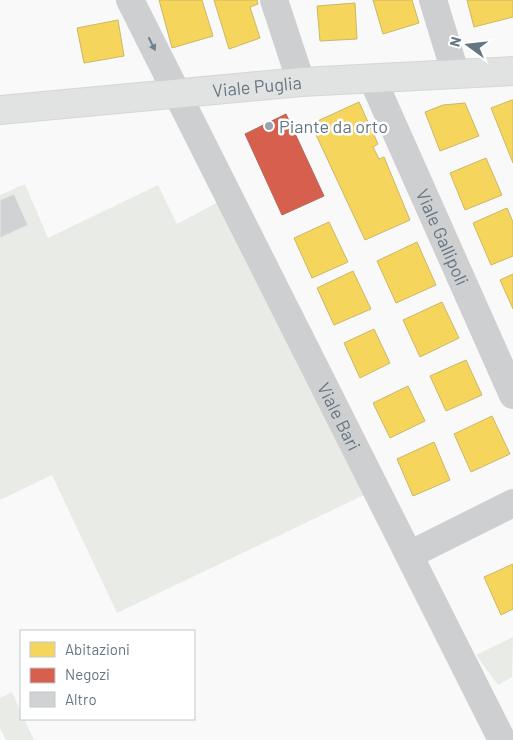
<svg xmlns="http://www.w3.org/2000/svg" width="513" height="740" font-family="Barlow,sans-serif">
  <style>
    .green { fill: #e8ebe6 }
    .homes { fill: #f6d55c; stroke: #cab868 }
    .shops { fill: #d6604d; stroke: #b4675d }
    .building { fill: #d0d2d3; stroke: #e8e8e8 }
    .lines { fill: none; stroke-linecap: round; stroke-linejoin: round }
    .secondary-casing { stroke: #d5d6d7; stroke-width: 30 }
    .minor { stroke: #cecfd0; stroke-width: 28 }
    .secondary { stroke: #e1e2e2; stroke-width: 28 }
    .oneway { fill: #707f8b }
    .poi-dot { fill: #99a4ac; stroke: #fff; stroke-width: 2 }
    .labels { text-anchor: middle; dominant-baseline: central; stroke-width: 5; stroke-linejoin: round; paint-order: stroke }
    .street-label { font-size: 18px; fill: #657683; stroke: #fff }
    .poi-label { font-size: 18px; fill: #657683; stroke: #fff; text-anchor: start }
  </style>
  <rect width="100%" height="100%" fill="#f9f9f9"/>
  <path class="green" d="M25,184L48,238L158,185L177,224L220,201L364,495L117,613L52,475L0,500V195Z
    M513,637L512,677L498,685L476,655Z
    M12,692L21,713V719H24L34,740H6L0,728V698Z"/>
  <path class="homes" d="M159,0H202L213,36L172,48Z
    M214,0H257L258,4L250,7L260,38L229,49Z
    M373,0H412L419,23L383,34Z
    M467,0H513V17L474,27Z
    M355,3L357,39L320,41L317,6Z
    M118,20L124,56L84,63L77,28Z
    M512,100H513V163L491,108Z
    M359,102L378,144L373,147L379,159L384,157L410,220L365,240L311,124Z
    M465,103L479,136L440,151L425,112L443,105Z
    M486,158L502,195L465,210L450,173Z
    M507,208L513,222V256L491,265L473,223Z
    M329,222L348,262L312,278L294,238Z
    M417,242L436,285L396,303L377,261Z
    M353,271L371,309L334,325L317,288Z
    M513,274V309L500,280Z
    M442,302L459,338L420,357L403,320Z
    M374,329L390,363L360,378L344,343Z
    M466,360L482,395L446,411L430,376Z
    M408,386L425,421L390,438L373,403Z
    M492,416L510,454L471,472L454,434Z
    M434,442L450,480L413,496L397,459Z
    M513,564V609L501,615L484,577Z"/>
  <path class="shops" d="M286,114L324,196L282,215L245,134Z"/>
  <path class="building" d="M14,194L28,225L0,238V200Z"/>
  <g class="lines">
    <g class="secondary-casing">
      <g id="secondary">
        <path id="s3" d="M0,110L301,82L513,71"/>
      </g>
    </g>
    <g class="minor">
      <path id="s1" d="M130,0L502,740"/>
      <path d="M274,0L301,82"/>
      <path d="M433,0L455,72"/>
      <path id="s2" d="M372,78L513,395"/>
      <path d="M409,555L513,503"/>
    </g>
    <use href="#secondary" class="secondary"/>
  </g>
  <defs><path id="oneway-solid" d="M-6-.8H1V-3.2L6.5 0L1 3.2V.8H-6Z" transform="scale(1.25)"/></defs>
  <use class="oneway" href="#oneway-solid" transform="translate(152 44) rotate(63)"/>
  <circle class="poi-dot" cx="269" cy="126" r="5"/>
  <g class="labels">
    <g class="street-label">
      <text stroke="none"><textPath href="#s3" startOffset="258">Viale Puglia</textPath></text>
      <text stroke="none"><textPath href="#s2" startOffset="174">Viale Gallipoli</textPath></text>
      <text stroke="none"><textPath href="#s1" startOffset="466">Viale Bari</textPath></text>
    </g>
    <g class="poi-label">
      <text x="279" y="126">Piante da orto</text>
    </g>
  </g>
  <rect x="20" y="630" width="175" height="90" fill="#ffffff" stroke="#c1c8cd"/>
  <rect x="30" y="642" width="25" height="15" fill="#f6d55c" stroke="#c1c8cd"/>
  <text x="65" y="655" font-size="15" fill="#657683">Abitazioni</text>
  <rect x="30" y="668" width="25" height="15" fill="#d6604d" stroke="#c1c8cd"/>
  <text x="65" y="680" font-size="15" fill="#657683">Negozi</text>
  <rect x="30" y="692" width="25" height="15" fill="#d0d2d3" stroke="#c1c8cd"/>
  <text x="65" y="705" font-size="15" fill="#657683">Altro</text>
  <g transform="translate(468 45) rotate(285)" stroke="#ffffff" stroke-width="4" paint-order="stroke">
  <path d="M0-4L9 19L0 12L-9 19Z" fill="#657683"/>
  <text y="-8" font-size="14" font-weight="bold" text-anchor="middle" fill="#657683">N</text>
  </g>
</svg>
